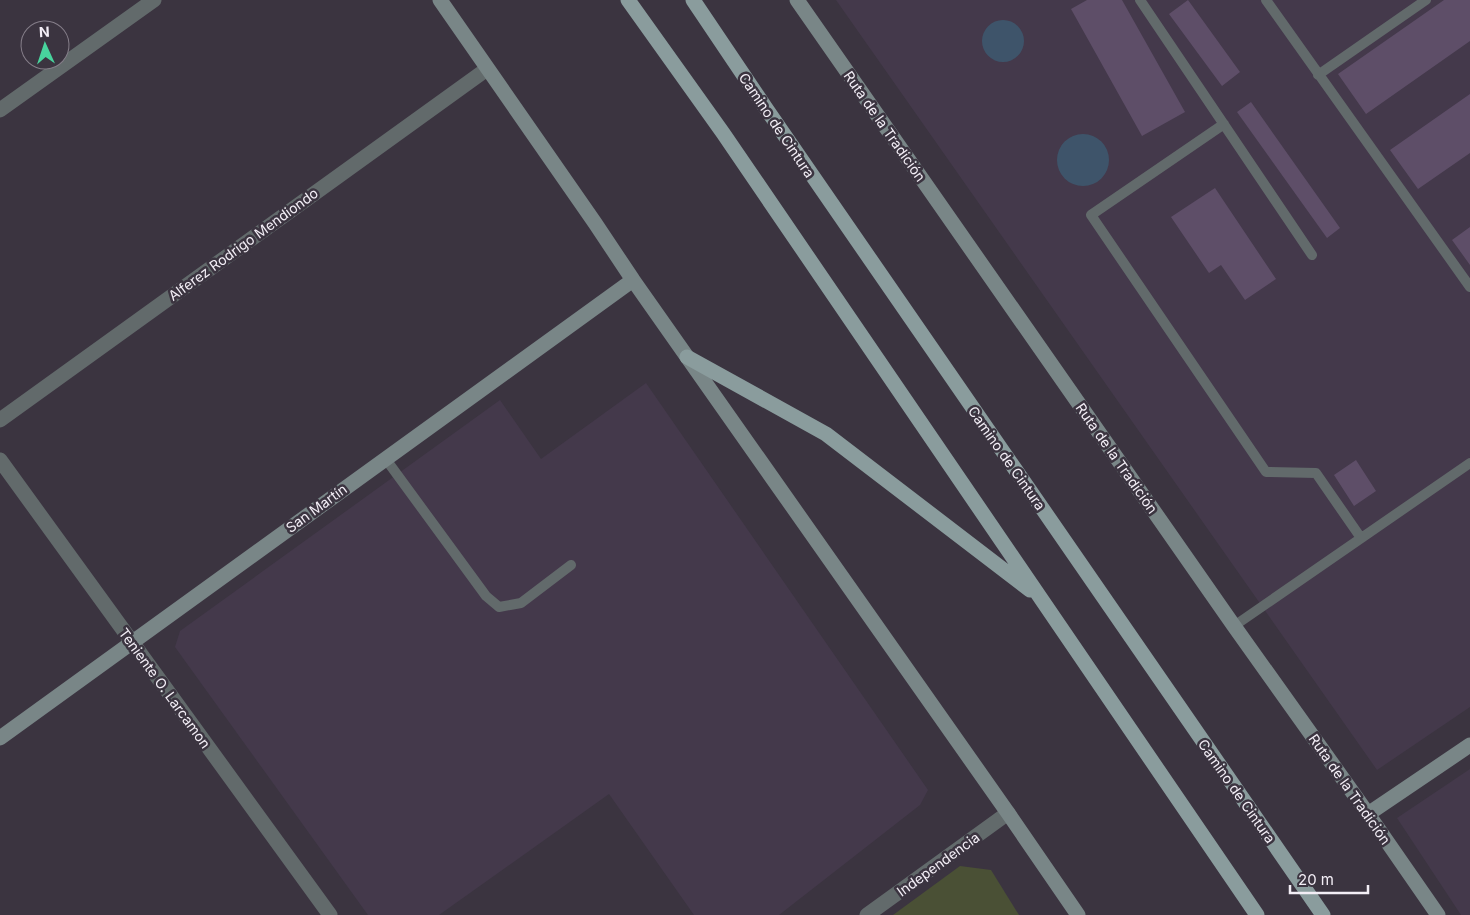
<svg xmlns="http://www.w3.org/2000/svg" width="1470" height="915" font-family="Inter,sans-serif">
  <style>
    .built { fill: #44394b }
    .green { fill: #4a5035 }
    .water { fill: #3e546a }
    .building { fill: #5e4e68 }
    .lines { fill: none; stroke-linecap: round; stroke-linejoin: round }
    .lane { stroke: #626a6b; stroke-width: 10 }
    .street { stroke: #626a6b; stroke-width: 15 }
    .secondary { stroke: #798687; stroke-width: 15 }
    .primary { stroke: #8a9c9d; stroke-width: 15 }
    .labels { text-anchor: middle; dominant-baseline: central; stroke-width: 5; stroke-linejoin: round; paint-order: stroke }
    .street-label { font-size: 14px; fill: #f3eef6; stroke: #3b3440 }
  </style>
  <rect width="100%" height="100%" fill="#3b3440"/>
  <path class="built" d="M836,0H1470V707L1377,770Z
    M646,383L928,790L920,805L779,915H694L609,794L439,915H368L175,647L180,631L500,400L541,459Z
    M1470,769V915H1461L1397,818Z"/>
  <path class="green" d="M960,866L991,870L1019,915H893Z"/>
  <path class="water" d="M982 41a21 21 0 1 1 42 0a21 21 0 1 1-42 0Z
    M1057 160a26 26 0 1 1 52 0a26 26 0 1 1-52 0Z"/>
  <path class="building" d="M1087,0H1122L1185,112L1142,136L1071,9Z
    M1188,0L1240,72L1222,86L1169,14Z
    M1444,0H1470V41L1366,114L1338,74Z
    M1470,94V153L1418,189L1390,150Z
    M1251,102L1340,228L1327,238L1237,112Z
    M1215,188L1276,279L1245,300L1221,265L1209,273L1171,217Z
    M1470,227V265L1452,240Z
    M1356,460L1376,491L1354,506L1334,475Z"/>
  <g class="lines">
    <path class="lane" d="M1140,0L1312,255
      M1266,0L1470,287
      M1318,75L1426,0
      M1224,124L1091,215L1266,472L1316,473L1361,538
      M385,458L486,596L499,607L521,603L571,565
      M1234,626L1470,463"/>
    <path class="street" d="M0,110L154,0
      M0,420L487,69
      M0,460L330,915
      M867,915L1008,813"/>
    <path class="secondary" d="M440,0L595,223L633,280L1008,813L1078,915
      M797,0L1234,626L1368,814L1438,915
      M0,738L633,280
      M1368,814L1470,745"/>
    <path class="primary" d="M628,0L723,133L1257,915
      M693,0L765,107L1323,915
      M687,357L826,434L1030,590"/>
  </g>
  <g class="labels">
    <g class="street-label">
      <text transform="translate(777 125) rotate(56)">Camino de Cintura</text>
      <text transform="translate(885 126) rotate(55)">Ruta de la Tradición</text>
      <text transform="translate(243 244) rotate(-36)">Alferez Rodrigo Mendiondo</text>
      <text transform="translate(1007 458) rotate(55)">Camino de Cintura</text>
      <text transform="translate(1117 458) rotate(55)">Ruta de la Tradición</text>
      <text transform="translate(316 508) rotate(-36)">San Martín</text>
      <text transform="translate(165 688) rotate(54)">Teniente O. Larcamon</text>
      <text transform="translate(1350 789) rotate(55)">Ruta de la Tradición</text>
      <text transform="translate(1237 791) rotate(55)">Camino de Cintura</text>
      <text transform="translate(938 864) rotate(-36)">Independencia</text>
    </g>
  </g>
  <g transform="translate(45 45) rotate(357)"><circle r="24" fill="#3b3440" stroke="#857e89"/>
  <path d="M0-4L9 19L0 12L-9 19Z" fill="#48d49d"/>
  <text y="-8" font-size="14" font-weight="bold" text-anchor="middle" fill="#f3eef6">N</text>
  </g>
  <path d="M1290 885v8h78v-8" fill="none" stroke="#f3eef6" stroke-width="2.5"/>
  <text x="1298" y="885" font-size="15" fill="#f3eef6" stroke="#3b3440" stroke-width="4" paint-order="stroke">20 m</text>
</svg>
